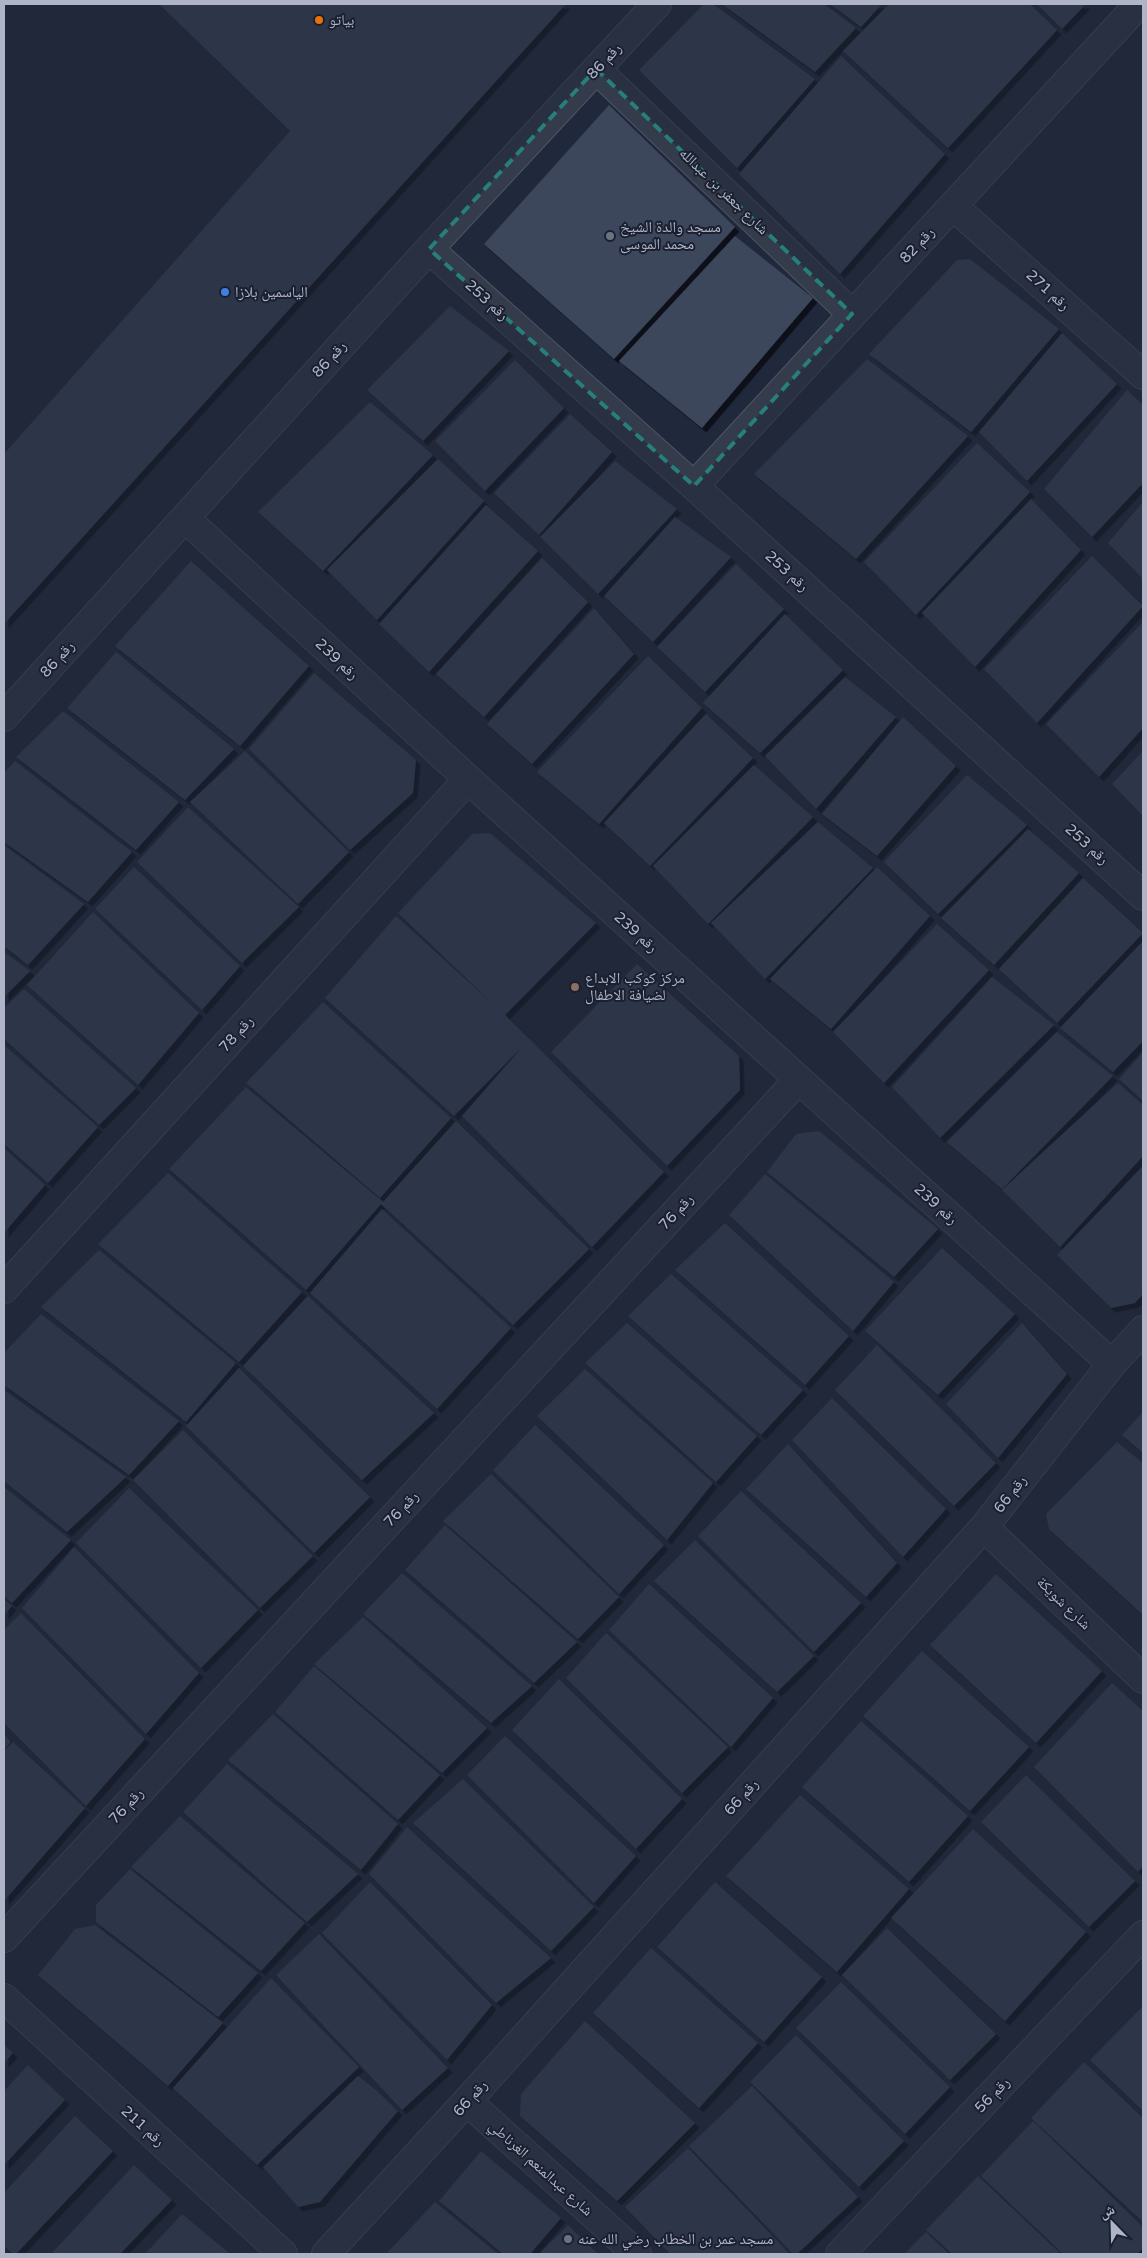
<svg xmlns="http://www.w3.org/2000/svg" width="1147" height="2258" font-family="'Varela Round','Noto Naskh Arabic',sans-serif">
  <style>
    .building { fill: #3c465b; filter: url(#shadow) }
    .lines { fill: none; stroke-linecap: round; stroke-linejoin: round }
    .minor-casing { stroke: #4f5566; stroke-width: 30 }
    .minor { stroke: #343b4b; stroke-width: 28 }
    .marked { fill: none; stroke: #277f7b; stroke-width: 4; stroke-dasharray: 10 6; stroke-linejoin: round }
    .food-dot { fill: #e8710a; stroke: #1a2030; stroke-width: 2 }
    .worship-dot { fill: #6b7280; stroke: #1a2030; stroke-width: 2 }
    .shop-dot { fill: #3f7fe0; stroke: #1a2030; stroke-width: 2 }
    .education-dot { fill: #8d6e63; stroke: #1a2030; stroke-width: 2 }
    .labels { text-anchor: middle; dominant-baseline: central; stroke-width: 4; stroke-linejoin: round; paint-order: stroke }
    .poi-label { font-size: 15px; fill: #afb5c7; stroke: #1a2030; text-anchor: start }
    .street-label { font-size: 15px; fill: #afb5c7; stroke: #1a2030 }
  </style>
  <defs>
    <filter id="shadow"><feDropShadow dx="4.5" dy="4.5" stdDeviation="0" flood-color="#0009"/></filter>
  </defs>
  <rect width="100%" height="100%" fill="#20283b"/>
  <path class="building" d="M159,4H566L4,624V454L290,131Z
    M704,4H713L815,79L737,168L639,70Z
    M722,4H824L856,28L815,72Z
    M830,4H882L861,27Z
    M889,4H1030L1057,30L948,148L843,51Z
    M1037,4H1086L1062,29Z
    M841,56L945,154L840,274L739,174Z
    M609,105L735,227L614,359L484,244Z
    M735,236L813,298L702,428L619,361Z
    M970,259L1059,329L971,432L869,354L957,260Z
    M450,306L509,351L423,441L367,390Z
    M1062,333L1117,384L1027,481L979,432Z
    M867,359L968,436L856,559L754,474Z
    M515,360L564,408L485,491L435,441Z
    M1127,390L1143,405V483L1092,537L1044,489Z
    M370,402L433,455L323,571L258,512Z
    M570,414L612,452L539,535L494,493Z
    M977,443L1030,492L916,615L864,562Z
    M438,459L484,501L377,620L327,570Z
    M615,461L677,509L598,594L540,537Z
    M1031,499L1081,550L975,667L922,613Z
    M1143,502V579L1108,543Z
    M486,505L538,551L429,672L379,624Z
    M675,517L731,557L653,642L604,596Z
    M1092,556L1143,606L1037,723L984,669Z
    M542,558L588,602L484,717L436,674Z
    M191,561L309,666L240,746L115,646Z
    M736,564L784,609L705,692L657,647Z
    M594,608L634,654L532,764L487,724Z
    M785,614L843,670L760,753L703,703Z
    M1143,622V728L1099,777L1046,724Z
    M116,652L234,749L185,800L67,708Z
    M648,656L702,708L599,824L537,772Z
    M314,673L416,760L413,793L350,850L249,749Z
    M845,677L896,717L816,809L765,756Z
    M63,711L179,802L136,850L16,757Z
    M706,714L753,758L650,866L604,823Z
    M903,717L956,766L877,856L822,814Z
    M245,751L349,852L298,904L190,802Z
    M1143,751V816L1112,784Z
    M15,761L132,852L88,902L4,842V773Z
    M754,765L813,817L708,924L653,866Z
    M967,775L1027,825L938,914L884,862Z
    M188,807L299,907L242,963L137,862Z
    M818,822L873,868L765,979L711,923Z
    M1028,829L1079,873L994,965L941,918Z
    M490,833L596,923L505,1015L664,1172L592,1247L462,1116L524,1045L454,1116L325,998L396,916L494,1005L398,913L472,834Z
    M4,845L84,904L28,965L4,946Z
    M134,867L240,966L202,1010L95,909Z
    M877,867L930,916L831,1029L770,979Z
    M1083,878L1143,933L1057,1023L999,969Z
    M93,912L199,1013L138,1085L27,985Z
    M937,924L989,970L884,1083L833,1032Z
    M1143,941V1041L1113,1072L1060,1028Z
    M4,952L30,971L4,997Z
    M637,964L739,1056L740,1090L667,1166L551,1052Z
    M992,977L1054,1025L940,1138L892,1087Z
    M24,989L136,1088L99,1125L4,1039V1008Z
    M323,1002L451,1118L380,1198L246,1083Z
    M1057,1032L1113,1076L1002,1189L947,1142Z
    M4,1045L98,1127L48,1183L4,1144Z
    M1143,1052V1101L1119,1079Z
    M1118,1083L1143,1105V1156L1060,1247L1002,1190Z
    M246,1087L383,1202L456,1121L589,1249L513,1325L381,1204L306,1290L169,1169Z
    M819,1131L938,1229L894,1277L767,1172L796,1134Z
    M4,1148L45,1185L4,1233Z
    M1143,1166V1294L1135,1303L1111,1308L1057,1255Z
    M168,1173L302,1292L239,1362L98,1244Z
    M765,1174L894,1282L853,1331L729,1215Z
    M382,1209L511,1328L437,1409L310,1293Z
    M725,1223L849,1336L805,1385L675,1270Z
    M942,1248L1015,1314L938,1395L865,1331Z
    M99,1250L236,1363L186,1422L41,1307Z
    M671,1274L803,1390L761,1435L628,1316Z
    M308,1296L434,1413L362,1480L243,1366Z
    M41,1314L179,1421L129,1475L4,1385V1353Z
    M627,1323L757,1436L716,1482L585,1363Z
    M1022,1323L1067,1374L998,1458L946,1404Z
    M877,1345L996,1463L954,1506L835,1390Z
    M239,1368L370,1497L314,1553L186,1426Z
    M585,1369L713,1483L667,1540L537,1416Z
    M4,1390L126,1477L67,1532L4,1481Z
    M832,1398L946,1509L903,1557L792,1440Z
    M1143,1412V1453L1122,1435Z
    M535,1425L664,1545L619,1594L493,1470Z
    M183,1430L313,1556L260,1608L133,1480Z
    M1117,1442L1143,1463V1615L1049,1529L1046,1514Z
    M788,1444L897,1563L866,1597L746,1489Z
    M491,1474L619,1597L578,1639L443,1521Z
    M4,1487L71,1540L12,1603L4,1596Z
    M129,1488L258,1610L201,1668L76,1543Z
    M741,1491L861,1603L814,1652L698,1536Z
    M445,1525L577,1642L534,1683L405,1570Z
    M695,1540L814,1656L777,1692L654,1581Z
    M74,1547L199,1673L146,1734L22,1608Z
    M402,1573L532,1686L491,1723L363,1614Z
    M996,1574L1102,1671L1036,1743L930,1645Z
    M649,1584L773,1698L731,1747L609,1630Z
    M4,1599L12,1606L4,1615Z
    M21,1613L145,1739L86,1806L4,1723V1630Z
    M363,1617L487,1728L442,1773L314,1664Z
    M606,1633L728,1747L682,1793L566,1678Z
    M922,1651L1029,1747L970,1811L863,1716Z
    M314,1666L440,1775L398,1820L275,1712Z
    M559,1679L682,1799L636,1849L512,1730Z
    M1112,1683L1143,1711V1866L1138,1872L1034,1767Z
    M273,1714L398,1824L361,1870L228,1760Z
    M861,1721L968,1816L909,1882L802,1787Z
    M4,1734L11,1742L4,1749Z
    M505,1736L636,1856L594,1903L467,1775Z
    M13,1742L85,1808L4,1901V1751Z
    M227,1764L358,1874L307,1922L183,1812Z
    M1026,1775L1135,1881L1089,1927L981,1822Z
    M463,1779L594,1907L551,1951L413,1823Z
    M800,1795L909,1889L837,1972L726,1876Z
    M180,1816L305,1923L261,1971L131,1867Z
    M407,1827L551,1958L496,2003L369,1874Z
    M973,1829L1086,1932L1005,2021L891,1918Z
    M130,1869L258,1973L218,2017L96,1922V1905Z
    M370,1882L492,2005L447,2060L322,1933Z
    M715,1882L822,1977L764,2042L657,1947Z
    M95,1925L223,2023L168,2086L38,1975L75,1929Z
    M887,1928L996,2034L950,2080L842,1975Z
    M319,1934L448,2068L402,2110L276,1975Z
    M651,1948L758,2043L699,2108L593,2013Z
    M271,1978L359,2067L257,2165L173,2088Z
    M841,1982L950,2087L905,2134L796,2028Z
    M1143,2006V2111L1090,2060Z
    M585,2021L695,2123L617,2201L520,2116L521,2094Z
    M796,2035L904,2141L859,2187L750,2082Z
    M4,2045L13,2053L4,2063Z
    M1084,2062L1143,2118V2222L1031,2118Z
    M28,2065L65,2100L4,2165V2091Z
    M358,2076L376,2090L398,2111L320,2202L298,2207L263,2167Z
    M752,2086L858,2197L797,2254H793L689,2146Z
    M75,2116L113,2151L16,2254H13L4,2246V2193Z
    M1033,2121L1143,2227V2248L1137,2254H1063L981,2176Z
    M688,2148L790,2254H670L625,2207Z
    M481,2151L561,2218L530,2254H503L439,2201Z
    M134,2165L172,2200L120,2254H51Z
    M978,2176L1061,2254H952L926,2230Z
    M435,2202L498,2254H386Z
    M182,2214L230,2254H145Z
    M568,2225L598,2254H539Z
    M926,2232L949,2254H904Z"/>
  <g class="lines">
    <g class="minor-casing">
      <path id="minor" d="M596,69L852,314
        M953,206L1143,375
        M429,249L694,486L1143,896
        M694,486L1139,4
        M185,518L468,779L1112,1364
        M4,717L429,249L657,4
        M4,1289L468,779
        M984,1527L1143,1679
        M4,1938L798,1080
        M4,1998L283,2254
        M467,2101L637,2254
        M326,2254L467,2101L984,1527L1112,1364L1143,1330
        M840,2254L1143,1935"/>
    </g>
    <use href="#minor" class="minor"/>
  </g>
  <path d="M0 0H1147V2258H0ZM596,69L852,314L694,486L429,249Z" fill="#20283b" fill-opacity=".55" fill-rule="evenodd"/>
  <path class="marked" d="M596,69L852,314L694,486L429,249Z"/>
  <circle class="food-dot" cx="319" cy="20" r="5"/>
  <g class="worship-dot">
    <circle cx="610" cy="236" r="5"/>
    <circle cx="568" cy="2239" r="5"/>
  </g>
  <circle class="shop-dot" cx="225" cy="292" r="5"/>
  <circle class="education-dot" cx="575" cy="987" r="5"/>
  <g class="labels">
    <g class="poi-label">
      <text x="329" y="20">بياتو</text>
      <text x="620" y="227">مسجد والدة الشيخ<tspan x="620" dy="17">محمد الموسى</tspan></text>
      <text x="235" y="292">الياسمين بلازا</text>
      <text x="585" y="978">مركز كوكب الابداع<tspan x="585" dy="17">لضيافة الاطفال</tspan></text>
      <text x="578" y="2239">مسجد عمر بن الخطاب رضي الله عنه</text>
    </g>
    <g class="street-label">
      <text transform="translate(604 61) rotate(-47)">رقم 86</text>
      <text transform="translate(724 191) rotate(44)">شارع جعفر بن عبدالله</text>
      <text transform="translate(917 245) rotate(-47)">رقم 82</text>
      <text transform="translate(1048 290) rotate(42)">رقم 271</text>
      <text transform="translate(487 300) rotate(42)">رقم 253</text>
      <text transform="translate(329 359) rotate(-48)">رقم 86</text>
      <text transform="translate(787 571) rotate(42)">رقم 253</text>
      <text transform="translate(57 659) rotate(-48)">رقم 86</text>
      <text transform="translate(337 659) rotate(43)">رقم 239</text>
      <text transform="translate(1087 844) rotate(42)">رقم 253</text>
      <text transform="translate(636 932) rotate(42)">رقم 239</text>
      <text transform="translate(236 1034) rotate(-48)">رقم 78</text>
      <text transform="translate(936 1204) rotate(42)">رقم 239</text>
      <text transform="translate(676 1212) rotate(-47)">رقم 76</text>
      <text transform="translate(1010 1494) rotate(-52)">رقم 66</text>
      <text transform="translate(401 1509) rotate(-47)">رقم 76</text>
      <text transform="translate(1064 1603) rotate(44)">شارع شويكة</text>
      <text transform="translate(741 1797) rotate(-48)">رقم 66</text>
      <text transform="translate(126 1806) rotate(-47)">رقم 76</text>
      <text transform="translate(992 2095) rotate(-46)">رقم 56</text>
      <text transform="translate(470 2098) rotate(-48)">رقم 66</text>
      <text transform="translate(143 2126) rotate(42)">رقم 211</text>
      <text transform="translate(541 2168) rotate(42)">شارع عبدالمنعم الغرناطي</text>
    </g>
  </g>
  <rect width="1147" height="2258" fill="none" stroke="#afb5c7" stroke-width="10"/>
  <g transform="translate(1112 2223) rotate(337)" stroke="#1a2030" stroke-width="4" paint-order="stroke">
  <path d="M0-4L9 19L0 12L-9 19Z" fill="#afb5c7"/>
  <text y="-8" font-size="14" font-weight="bold" text-anchor="middle" fill="#afb5c7">ش</text>
  </g>
</svg>
